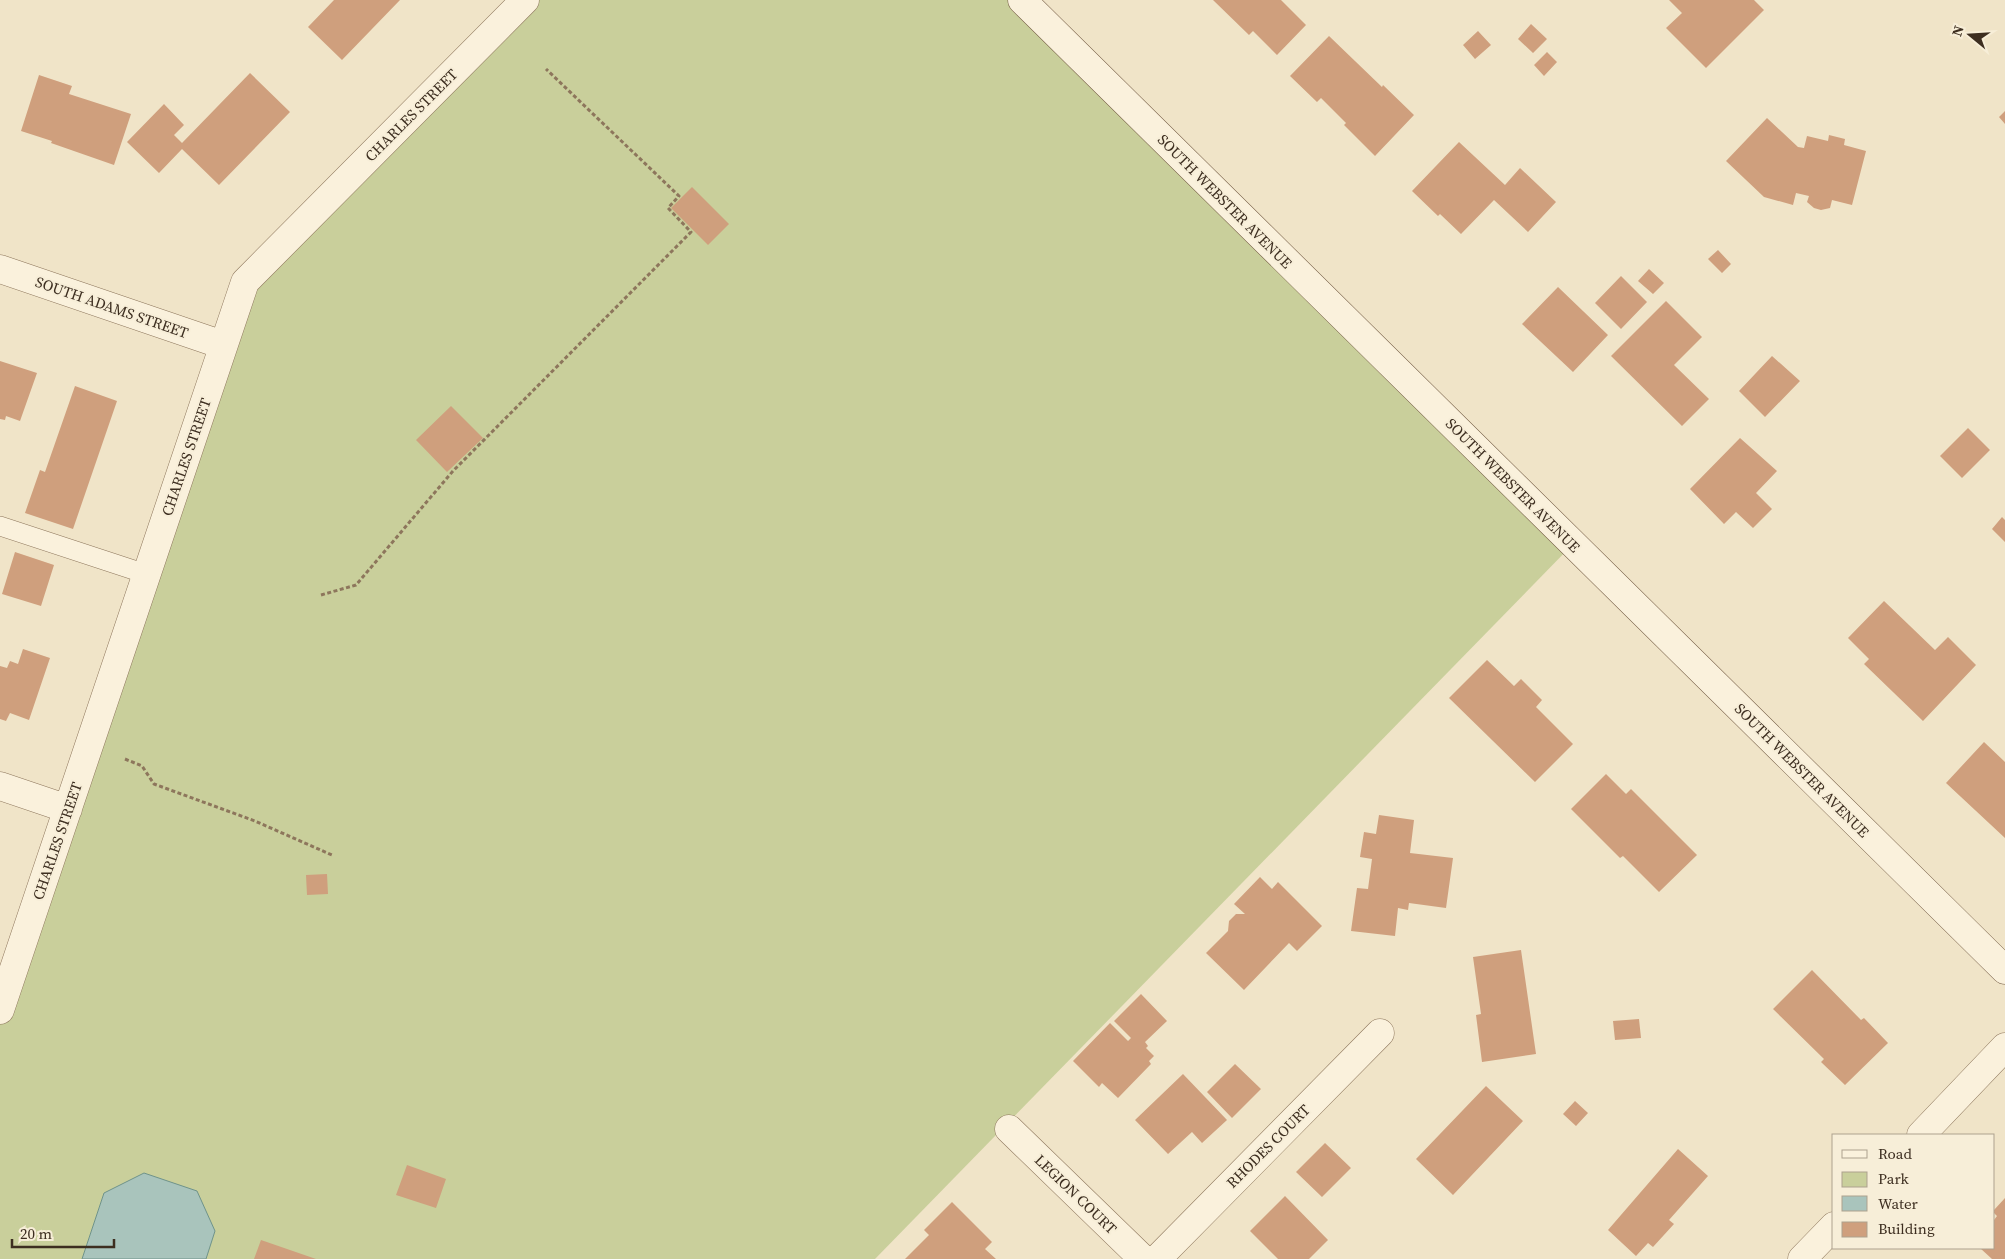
<svg xmlns="http://www.w3.org/2000/svg" width="2005" height="1259" font-family="'Source Serif 4',serif">
  <style>
    .green { fill: #c9cf9b }
    .water { fill: #a9c4bc; stroke: #6f938a }
    .building { fill: #cf9f7d }
    .lines { fill: none; stroke-linecap: round; stroke-linejoin: round }
    .lane-casing { stroke: #8d765c; stroke-width: 20 }
    .street-casing { stroke: #8d765c; stroke-width: 29 }
    .secondary-casing { stroke: #6f573f; stroke-width: 29 }
    .path { stroke: #8d765c; stroke-width: 3; stroke-dasharray: 4 2.5; stroke-linecap: butt }
    .lane { stroke: #faf1dc; stroke-width: 19 }
    .street { stroke: #faf1dc; stroke-width: 28 }
    .secondary { stroke: #faf1dc; stroke-width: 28 }
    .labels { text-anchor: middle; dominant-baseline: central; stroke-width: 4; stroke-linejoin: round; paint-order: stroke }
    .street-label { font-size: 15px; fill: #3d2e20; stroke: #f7eed8 }
  </style>
  <rect width="100%" height="100%" fill="#f0e4c8"/>
  <path class="green" d="M525,0H1022L1573,544L875,1259H0V1010L245,282Z"/>
  <path class="water" d="M144,1173L197,1191L215,1231L206,1259H82L104,1193Z"/>
  <path class="building" d="M334,0H400L342,60L308,27Z
    M1213,0H1281L1306,25L1277,55L1253,31L1249,35Z
    M1669,0H1754L1764,10L1706,68L1666,28L1682,13Z
    M1531,24L1547,39L1533,53L1518,39Z
    M1478,31L1491,45L1475,59L1463,45Z
    M1329,36L1382,87L1383,85L1414,115L1375,156L1344,125L1346,123L1321,98L1317,102L1290,76Z
    M1547,52L1557,62L1544,76L1534,65Z
    M250,73L290,112L219,185L182,149L159,173L127,142L164,104L184,125L174,135L182,143Z
    M39,75L72,86L69,94L131,114L114,165L51,143L52,141L21,131Z
    M2005,111V124L1999,117Z
    M1767,118L1798,147L1804,148L1807,136L1828,141L1829,135L1845,139L1844,145L1866,151L1852,205L1832,200L1830,208L1821,210L1814,208L1807,202L1809,196L1796,193L1793,205L1764,197L1726,161Z
    M1459,142L1505,185L1520,168L1556,202L1528,232L1494,200L1461,234L1440,214L1438,216L1412,191Z
    M692,187L729,224L708,245L671,208Z
    M1718,250L1731,264L1722,273L1708,259Z
    M1649,269L1664,283L1653,294L1638,281Z
    M1621,276L1647,302L1621,329L1595,303Z
    M1558,287L1608,335L1573,372L1522,324Z
    M1666,301L1702,337L1674,365L1709,399L1682,426L1611,356Z
    M1772,356L1800,381L1765,417L1739,391Z
    M0,361L37,373L20,421L6,416L5,420L0,419Z
    M75,386L117,401L73,529L25,513L40,470L45,472Z
    M451,406L483,438L447,472L416,440Z
    M1968,428L1990,450L1962,478L1940,456Z
    M1740,438L1777,471L1756,493L1772,509L1753,528L1736,512L1724,524L1690,489Z
    M2002,517L2005,520V542L1992,529Z
    M15,552L54,565L41,606L2,594Z
    M1884,601L1935,650L1948,637L1976,665L1923,721L1864,664L1869,659L1848,638Z
    M23,649L50,658L29,720L10,713L6,721L0,719V666L7,668L10,661L18,664Z
    M1487,660L1514,686L1521,679L1542,700L1536,707L1573,744L1535,782L1449,698Z
    M1984,742L2005,762V838L1946,783Z
    M1606,774L1626,794L1631,789L1697,855L1659,892L1623,856L1620,858L1571,809Z
    M1379,815L1414,820L1410,853L1453,858L1446,908L1409,903L1408,910L1398,908L1395,936L1351,931L1357,888L1368,889L1372,859L1360,857L1364,832L1376,834Z
    M327,874L328,894L307,895L306,875Z
    M1260,877L1272,889L1278,882L1322,926L1297,951L1289,943L1244,990L1206,953L1228,931L1229,921L1236,914H1245L1234,904Z
    M1521,950L1536,1054L1482,1062L1476,1015L1481,1014L1473,957Z
    M1812,970L1861,1020L1864,1018L1888,1043L1845,1085L1821,1062L1824,1059L1773,1009Z
    M1141,994L1167,1021L1145,1042L1148,1046L1146,1048L1154,1056L1149,1061L1151,1064L1118,1098L1102,1083L1099,1087L1073,1061L1110,1023L1128,1041L1131,1038L1114,1021Z
    M1639,1019L1641,1038L1615,1040L1613,1021Z
    M1235,1064L1261,1089L1232,1118L1207,1092Z
    M1183,1074L1227,1120L1202,1143L1192,1132L1168,1154L1135,1120Z
    M1486,1086L1523,1121L1453,1195L1416,1159Z
    M1575,1101L1588,1113L1576,1126L1563,1114Z
    M1325,1143L1351,1168L1322,1197L1296,1172Z
    M1678,1149L1708,1176L1669,1220L1674,1224L1653,1247L1648,1243L1636,1256L1608,1230Z
    M407,1165L446,1179L436,1208L396,1195Z
    M1285,1196L1328,1240L1309,1259H1278L1250,1231Z
    M2005,1198V1259H1992L1980,1248H1994V1220L1997,1216L1994,1213V1210Z
    M952,1202L992,1242L985,1249L996,1259H905L929,1235L924,1230Z
    M261,1240L316,1259H254Z"/>
  <g class="lines">
    <g class="lane-casing">
      <path id="lane" d="M0,526L146,574"/>
    </g>
    <g class="street-casing">
      <path id="street" d="M0,269L223,345
        M0,786L68,809
        M0,1010L245,282L525,0
        M1009,1129L1143,1259
        M1921,1135L2005,1047
        M1157,1259L1380,1033
        M1802,1259L1834,1226"/>
    </g>
    <g class="secondary-casing">
      <path id="secondary" d="M1022,0L2005,970"/>
    </g>
    <path class="path" d="M321,595L356,585L453,471L691,232L668,208L679,196L546,69
      M125,759L142,766L154,784L255,821L332,855"/>
    <use href="#lane" class="lane"/>
    <use href="#street" class="street"/>
    <use href="#secondary" class="secondary"/>
  </g>
  <g class="labels">
    <g class="street-label">
      <text transform="translate(411 115) rotate(-45)">CHARLES STREET</text>
      <text transform="translate(1225 201) rotate(45)">SOUTH WEBSTER AVENUE</text>
      <text transform="translate(112 307) rotate(19)">SOUTH ADAMS STREET</text>
      <text transform="translate(186 457) rotate(-71)">CHARLES STREET</text>
      <text transform="translate(1513 485) rotate(45)">SOUTH WEBSTER AVENUE</text>
      <text transform="translate(1802 770) rotate(45)">SOUTH WEBSTER AVENUE</text>
      <text transform="translate(57 841) rotate(-71)">CHARLES STREET</text>
      <text transform="translate(1268 1146) rotate(-45)">RHODES COURT</text>
      <text transform="translate(1076 1194) rotate(44)">LEGION COURT</text>
    </g>
  </g>
  <rect x="1832" y="1134" width="162" height="115" fill="#f7eed8" stroke="#ada18e"/>
  <rect x="1842" y="1150" width="25" height="8" fill="#faf1dc" stroke="#ada18e"/>
  <text x="1878" y="1159" font-size="15" fill="#3d2e20">Road</text>
  <rect x="1842" y="1172" width="25" height="15" fill="#c9cf9b" stroke="#ada18e"/>
  <text x="1878" y="1184" font-size="15" fill="#3d2e20">Park</text>
  <rect x="1842" y="1196" width="25" height="15" fill="#a9c4bc" stroke="#ada18e"/>
  <text x="1878" y="1209" font-size="15" fill="#3d2e20">Water</text>
  <rect x="1842" y="1222" width="25" height="15" fill="#cf9f7d" stroke="#ada18e"/>
  <text x="1878" y="1234" font-size="15" fill="#3d2e20">Building</text>
  <g transform="translate(1970 35) rotate(288)" stroke="#f7eed8" stroke-width="4" paint-order="stroke">
  <path d="M0-4L9 19L0 12L-9 19Z" fill="#3d2e20"/>
  <text y="-8" font-size="14" font-weight="bold" text-anchor="middle" fill="#3d2e20">N</text>
  </g>
  <path d="M12 1239v8h102v-8" fill="none" stroke="#3d2e20" stroke-width="2.5"/>
  <text x="20" y="1239" font-size="15" fill="#3d2e20" stroke="#f7eed8" stroke-width="4" paint-order="stroke">20 m</text>
</svg>
